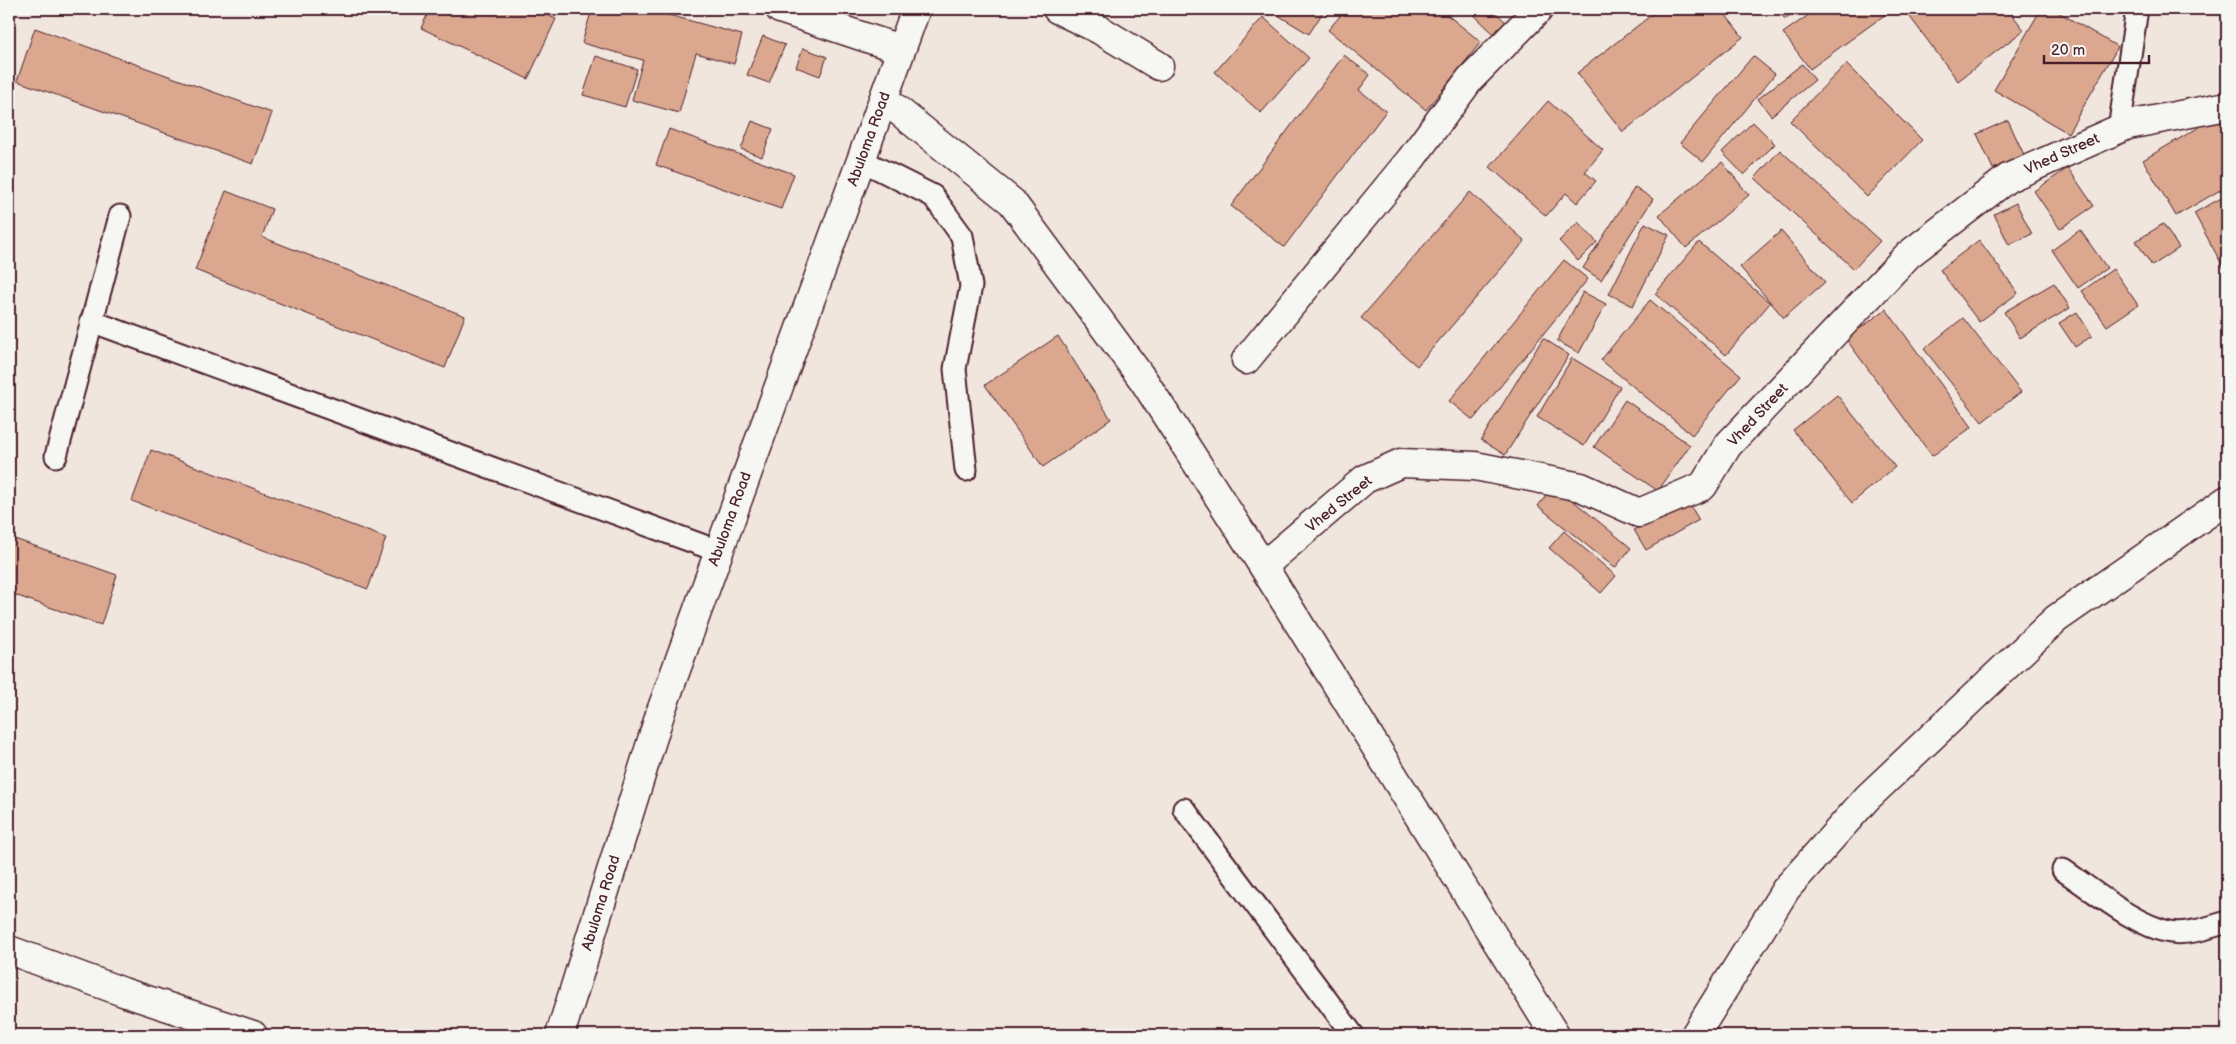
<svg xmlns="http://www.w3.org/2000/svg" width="2236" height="1044" font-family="'Balsamiq Sans',sans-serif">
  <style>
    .building { fill: #dba88f; stroke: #4a1f2b }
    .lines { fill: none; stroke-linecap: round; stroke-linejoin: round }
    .service-casing { stroke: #4a1f2b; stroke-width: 25 }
    .minor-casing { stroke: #4a1f2b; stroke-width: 31 }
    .tertiary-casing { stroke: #4a1f2b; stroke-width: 31 }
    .service { stroke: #f6f6f2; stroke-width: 21 }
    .minor { stroke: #f6f6f2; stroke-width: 28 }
    .tertiary { stroke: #f6f6f2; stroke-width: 28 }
    .labels { text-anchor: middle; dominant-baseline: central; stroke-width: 4; stroke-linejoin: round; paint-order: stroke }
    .street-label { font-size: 15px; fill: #4a1f2b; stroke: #f6f6f2 }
  </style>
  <rect width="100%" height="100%" fill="#f1e6de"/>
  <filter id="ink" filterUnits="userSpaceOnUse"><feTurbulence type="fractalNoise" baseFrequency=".02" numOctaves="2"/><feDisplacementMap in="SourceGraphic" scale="10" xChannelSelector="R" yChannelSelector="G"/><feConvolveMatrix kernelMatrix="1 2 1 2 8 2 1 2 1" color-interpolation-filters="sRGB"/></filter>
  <g filter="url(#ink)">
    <path class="building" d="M385,9H398L396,14Z
      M430,9H533L556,19L528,79L421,28Z
      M592,9H647L742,35L734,64L696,53L679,113L632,100L643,60L582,43Z
      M1268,9H1325L1309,34Z
      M1346,9H1440L1481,42L1426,110L1328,30Z
      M1472,9H1492L1512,28L1500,40L1470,11Z
      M1659,9H1721L1743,37L1623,132L1577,73Z
      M1777,9H1798L1785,19Z
      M1817,9H1893L1810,69L1783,33Z
      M1920,9H2008L2024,30L1958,81L1910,17Z
      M2041,9H2053L2118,47L2068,133L1994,90Z
      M1263,17L1309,58L1261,113L1215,72Z
      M35,28L272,113L253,164L17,81Z
      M763,36L785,45L769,83L747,75Z
      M803,48L827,57L820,76L796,67Z
      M1344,55L1370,75L1359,90L1386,111L1284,247L1231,206Z
      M596,56L637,69L625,107L583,95Z
      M1753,56L1775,74L1703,162L1680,143Z
      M1802,64L1815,80L1771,116L1758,99Z
      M1846,64L1922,140L1867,197L1790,121Z
      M1548,101L1603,150L1585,172L1596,181L1577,203L1566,193L1546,216L1490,167Z
      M2225,112L2227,115V186L2176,216L2143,160Z
      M2008,120L2024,155L1993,169L1977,134Z
      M752,121L773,129L762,157L741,149Z
      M1753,122L1775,144L1744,175L1722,152Z
      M669,129L794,174L781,209L656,165Z
      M1780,150L1880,241L1854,269L1755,178Z
      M1722,162L1749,195L1686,248L1659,215Z
      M2068,168L2094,206L2060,229L2034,191Z
      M1635,187L1653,199L1601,280L1583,268Z
      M226,191L272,209L262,237L465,316L445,368L195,270Z
      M1470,192L1525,241L1417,366L1361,318Z
      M2227,195V274L2194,213Z
      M2016,203L2032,234L2009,245L1994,214Z
      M1578,222L1597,242L1578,261L1559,241Z
      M1645,223L1669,235L1633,306L1609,294Z
      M2163,224L2179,248L2152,266L2136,241Z
      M2080,230L2107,268L2078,288L2052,250Z
      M1781,231L1825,282L1784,318L1740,267Z
      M1979,240L2018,293L1979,322L1940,270Z
      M1699,242L1770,303L1726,355L1655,294Z
      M1564,260L1588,279L1473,420L1449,401Z
      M2113,269L2138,305L2107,326L2082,291Z
      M2054,283L2070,308L2020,338L2004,312Z
      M1583,292L1606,304L1579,353L1557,341Z
      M1650,300L1741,375L1692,435L1601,360Z
      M1886,309L1972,427L1932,456L1846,339Z
      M2077,312L2092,336L2075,347L2059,323Z
      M1963,318L2021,392L1982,422L1924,349Z
      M1058,336L1111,419L1043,467L985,385Z
      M1543,338L1569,355L1505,455L1481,440Z
      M1572,358L1620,387L1584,446L1537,417Z
      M1837,395L1895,467L1852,503L1793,430Z
      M1625,400L1690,445L1658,491L1594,447Z
      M151,450L386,538L368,589L132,501Z
      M1554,485L1631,548L1615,568L1538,506Z
      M1687,500L1699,520L1646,550L1634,530Z
      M1564,531L1616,576L1601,593L1549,548Z
      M9,537L117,575L101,625L9,593Z"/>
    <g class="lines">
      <g class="service-casing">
        <path id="service" d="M2119,129L2137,9
          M861,160L933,196L962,236L971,286L955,369L966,470
          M91,321L718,551
          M56,456L120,216
          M1184,809L1353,1035
          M2063,870C2093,890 2135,926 2170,932C2188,935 2210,927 2227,922"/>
      </g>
      <g class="minor-casing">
        <path id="minor" d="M780,9L900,49
          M1057,9L1100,30L1159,66
          M884,99L1012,202L1144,381L1263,566L1555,1035
          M1246,360L1411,159L1470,79L1539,9
          M1263,566L1365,479L1401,463L1475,466L1581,487L1639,513L1703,486L1728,445L1908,255L2008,178L2128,125L2227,106
          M9,950L123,992L253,1035
          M1695,1035L1786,889L1867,798L2056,619L2227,500"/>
      </g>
      <g class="tertiary-casing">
        <path id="tertiary" d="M560,1035L661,711L916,9"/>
      </g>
      <use href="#service" class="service"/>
      <use href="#minor" class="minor"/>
      <use href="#tertiary" class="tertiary"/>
    </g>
  </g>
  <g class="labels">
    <g class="street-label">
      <text transform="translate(869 139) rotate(-70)">Abuloma Road</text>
      <text transform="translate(2062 154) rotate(-24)">Vhed Street</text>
      <text transform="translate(1758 415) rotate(-47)">Vhed Street</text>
      <text transform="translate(1339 504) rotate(-39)">Vhed Street</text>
      <text transform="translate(730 519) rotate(-70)">Abuloma Road</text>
      <text transform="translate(601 903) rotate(-73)">Abuloma Road</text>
    </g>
  </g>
  <rect width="2236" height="1044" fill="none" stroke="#f6f6f2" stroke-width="30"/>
  <rect x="15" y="15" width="2206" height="1014" fill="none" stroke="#4a1f2b" stroke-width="2" filter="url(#ink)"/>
  <path d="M2044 55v8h105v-8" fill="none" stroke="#4a1f2b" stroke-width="2.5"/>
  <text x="2051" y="55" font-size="15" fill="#4a1f2b" stroke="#f6f6f2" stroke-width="4" paint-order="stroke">20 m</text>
</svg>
